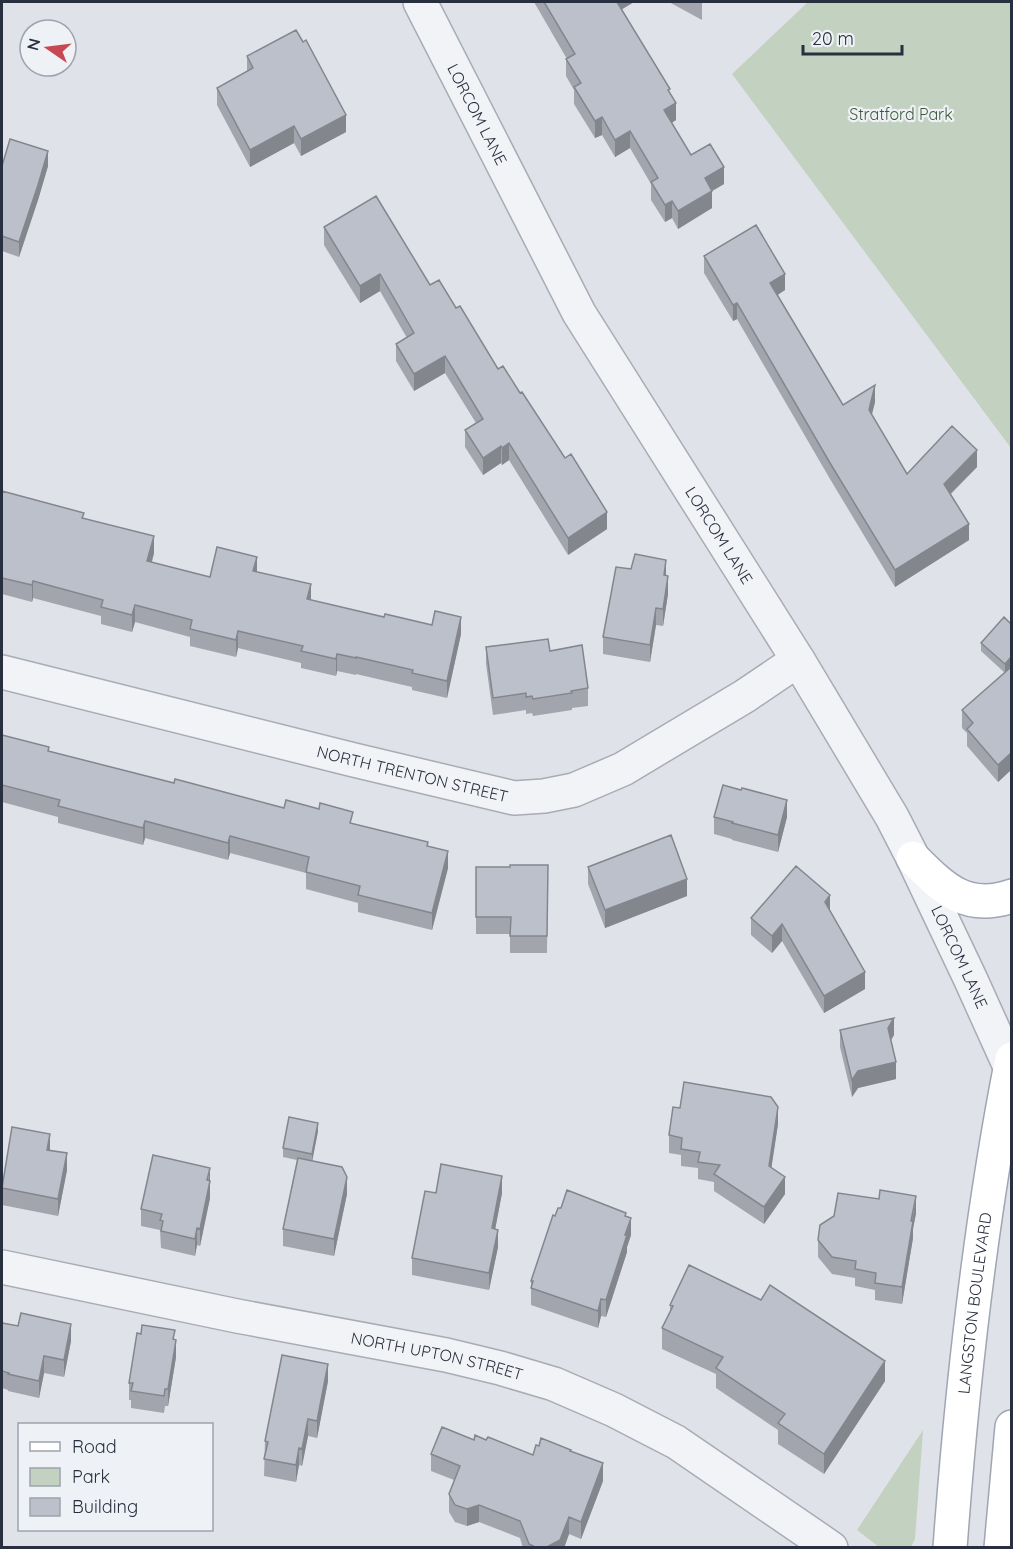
<svg xmlns="http://www.w3.org/2000/svg" width="1013" height="1549" font-family="Quicksand,sans-serif">
  <style>
    .green { fill: #c3d1c0 }
    .lines { fill: none; stroke-linecap: round; stroke-linejoin: round }
    .minor-casing { stroke: #a8acb5; stroke-width: 36 }
    .tertiary-casing { stroke: #a8acb5; stroke-width: 36 }
    .primary-casing { stroke: #9fa5b3; stroke-width: 36 }
    .minor { stroke: #f1f3f6; stroke-width: 33 }
    .tertiary { stroke: #f1f3f6; stroke-width: 33 }
    .primary { stroke: #fff; stroke-width: 33 }
    .wall { fill: #a2a5ae }
    .shaded-wall { fill: #84868d }
    .building { fill: #bcc0ca; stroke: #84868d; stroke-width: 1.5 }
    .labels { text-anchor: middle; dominant-baseline: central; stroke-width: 4.5; stroke-linejoin: round; paint-order: stroke }
    .street-label { font-size: 16px; fill: #282f3e; stroke: #eef1f5 }
    .park-label { font-size: 16px; fill: #3a5936; stroke: #eef1f5 }
  </style>
  <rect width="100%" height="100%" fill="#dfe2e8"/>
  <path class="green" d="M808,2H1011V448L732,74Z
    M923,1430L915,1539L911,1547H879L857,1530Z"/>
  <g class="lines">
    <g class="minor-casing">
      <g id="minor">
        <path id="s1" d="M2,672L354,760L514,798L544,796L574,790L623,769L745,696L798,660"/>
        <path id="s2" d="M2,1267L237,1316L446,1355L500,1368L554,1384L614,1410L676,1442L831,1548"/>
      </g>
    </g>
    <g class="tertiary-casing">
      <g id="tertiary">
        <path id="s3" d="M420,2L579,313L798,660L892,817L913,858L970,978L1012,1071"/>
      </g>
    </g>
    <g class="primary-casing">
      <g id="primary">
        <path d="M913,858C943,888 966,912 1012,896"/>
        <path id="s4" d="M950,1548C962,1384 980,1221 1012,1059"/>
        <path d="M1001,1548L1012,1427"/>
      </g>
    </g>
    <use href="#minor" class="minor"/>
    <use href="#tertiary" class="tertiary"/>
    <use href="#primary" class="primary"/>
  </g>
  <path class="wall" d="M534,2H634L622,9L670,93L676,120L671,123L691,155L724,184L712,191V208L678,229L672,218L665,222L651,200V184L630,148L615,157L602,135L595,138L574,104V90L566,76V59H567Z
    M669,2H701L702,3V20Z
    M247,56L346,132L301,156L294,143L250,167L217,105V88L247,72Z
    M2,166H48L38,200L19,257L2,251Z
    M324,227L430,285L456,308L607,529L568,555L509,460L502,465L501,463L483,475L465,447V430L476,423L445,373L414,391L396,361V344L407,338L380,291L360,303L324,245Z
    M704,256L785,290L778,295L843,405L875,402L871,415L907,474L977,467L951,494L969,540L895,587L830,479L737,319L733,321L704,273Z
    M2,491L84,518L154,553L152,562L210,577L257,572L311,600L384,617L461,634L447,698L412,690V687L356,674V675L337,671L336,676L301,668V663L238,648L236,657L190,646V637L135,622L132,632L101,624V616L33,598L32,602L2,594Z
    M666,576L668,594L663,626L656,625L650,662L603,654V637Z
    M1004,617L1006,672L1011,670V770L998,782L967,746V733L962,728V710L1005,673L981,651V643Z
    M486,647L550,651L588,688V706L572,708V710L533,716L532,713L526,714V710L493,715L486,664Z
    M2,735L49,751L174,783L353,824L428,846L448,868L432,930L358,912V903L306,889V873L230,853L228,860L145,838L143,845L58,823V817L2,802Z
    M741,790L787,817L778,852L732,840V839L714,834V817Z
    M548,865L547,953H510V934H476V867H510Z
    M588,867L687,896L605,928L588,884Z
    M830,911L865,989L824,1013L782,941L772,953L751,935V918Z
    M840,1030L894,1035L891,1040L896,1079L858,1088L852,1097L840,1047Z
    M778,1124L771,1168L785,1194L764,1224L714,1191V1182L698,1179V1168L681,1166V1155L669,1153V1135Z
    M318,1131L312,1161L347,1194L334,1256L283,1246V1229L297,1160L283,1157V1148Z
    M50,1150L67,1170L58,1216L2,1205V1185Z
    M210,1180V1198L200,1246L197,1245L195,1256L161,1248L160,1230L141,1226V1209Z
    M436,1193H502L495,1229L498,1247L489,1290L412,1275V1258Z
    M916,1213L913,1229V1238L902,1304L875,1300V1290L855,1286V1278L832,1274L818,1257V1240Z
    M626,1216L631,1235L627,1247V1252L606,1317L601,1316L598,1328L531,1305V1281Z
    M670,1305L885,1381L824,1474L778,1444V1430L716,1388V1374L662,1349V1328L670,1311Z
    M2,1323L71,1341L64,1377L44,1373L39,1398L8,1391V1390L2,1388Z
    M175,1339L176,1357L168,1406H165L164,1413L131,1408V1400H129V1383Z
    M328,1381L317,1438L308,1436L302,1466L299,1465L296,1482L264,1476L265,1441Z
    M474,1440H486L533,1455L571,1452L603,1481L581,1539L569,1534L564,1548H523L520,1538L479,1522L467,1526L455,1522L449,1512V1494L454,1480L431,1471V1454Z"/>
  <path class="shaded-wall" d="M614,2H634L614,14Z
    M3,56V73L2,74V57Z
    M676,103V120L664,128V110Z
    M346,115V132L301,156V139Z
    M602,117V135L595,138V121Z
    M294,126V143L250,167V150Z
    M630,131V148L615,157V140Z
    M48,151V166L38,200L19,257V242Z
    M724,167V184L712,191V208L678,229V211L705,178Z
    M672,201V218L665,222V205Z
    M380,274V291L360,303V286Z
    M785,274V290L770,299V283Z
    M737,303V319L733,321V305Z
    M445,356V373L414,391V374Z
    M875,385V402L869,427V410Z
    M509,443V460L502,465V448Z
    M501,446V463L483,475V458Z
    M977,450V467L944,500V484Z
    M607,512V529L568,555V538Z
    M969,524V540L895,587V570Z
    M154,536V553L147,578V561Z
    M257,557V574L253,571Z
    M666,560V577L664,575Z
    M668,576V594L663,626V609Z
    M33,581V598L32,602V585Z
    M311,584V601L307,599Z
    M135,605V622L132,632V615Z
    M656,608V625L650,662V645Z
    M461,617V634L447,698V681Z
    M238,631V648L236,657V640Z
    M337,654V671L336,676V659Z
    M1011,657V666L1005,673V664Z
    M1011,753V770L998,782V765Z
    M787,800V817L778,852V835Z
    M145,821V838L143,845V828Z
    M230,836V853L228,860V843Z
    M448,851V868L432,930V913Z
    M687,879V896L605,928V910Z
    M830,895V912L825,902Z
    M782,924V941L772,953V936Z
    M865,972V989L824,1013V996Z
    M894,1018V1035L888,1045V1028Z
    M896,1062V1079L858,1088L852,1097V1080L858,1071Z
    M778,1107V1124L769,1184V1166Z
    M318,1123V1131L312,1162V1154Z
    M50,1134V1151L47,1150Z
    M67,1153V1170L58,1216V1199Z
    M210,1168V1198L200,1246V1229Z
    M502,1176V1193L492,1246V1228Z
    M347,1177V1194L334,1256V1239Z
    M785,1177V1194L764,1224V1207Z
    M916,1196V1213L913,1229V1238L902,1304V1287Z
    M631,1218V1235L627,1247V1252L606,1317V1300Z
    M197,1228V1245L195,1256V1239Z
    M498,1230V1247L489,1290V1273Z
    M601,1299V1316L598,1328V1311Z
    M71,1324V1341L64,1377V1360Z
    M176,1340V1357L168,1406V1389Z
    M44,1356V1373L39,1398V1381Z
    M885,1361V1381L824,1474V1454Z
    M328,1364V1381L317,1438V1421Z
    M308,1419V1436L302,1466V1449Z
    M299,1448V1465L296,1482V1465Z
    M603,1463V1481L581,1539V1522Z
    M479,1505V1522L467,1526V1509Z
    M569,1517V1534L564,1548H545Z"/>
  <path class="building" d="M544,2H617L670,89L668,90L676,103L664,110L691,155L710,144L724,167L705,178L712,191L678,211L672,201L665,205L651,182L658,178L630,131L615,140L602,117L595,121L574,87L581,83L566,59L575,54Z
    M296,30L303,42L306,40L346,115L301,139L294,126L250,150L217,88L253,68L247,56Z
    M10,139L48,151L38,185L19,242L2,236V166Z
    M376,196L430,285L439,280L456,308L460,306L498,369L503,366L520,393L522,392L565,458L571,454L607,512L568,538L509,443L502,448L501,446L483,458L465,430L483,419L445,356L414,374L396,344L414,333L380,274L360,286L324,227Z
    M756,225L785,274L770,283L843,405L875,385L869,410L907,474L952,426L977,450L944,484L969,524L895,570L830,463L737,303L733,305L704,256Z
    M2,491L84,513L82,518L154,536L147,561L210,577L217,547L257,557L253,571L311,584L307,599L384,617L385,614L432,625L435,611L461,617L447,681L412,673L413,670L356,657V658L337,654L336,659L301,651L303,646L238,631L236,640L190,629L192,620L135,605L132,615L101,607L103,600L33,581L32,585L2,578Z
    M635,554L666,560L664,575L668,576L663,609L656,608L650,645L603,637L616,567L631,569Z
    M1004,617L1011,624V657L1005,664L981,643Z
    M548,639L550,651L582,645L588,688L571,691L572,693L533,699L532,696L526,697V693L493,698L486,647Z
    M1010,668L1011,670V753L998,765L967,729L973,723L962,710Z
    M2,735L49,747L48,751L174,783L175,779L284,808L286,800L319,809L320,803L353,812L350,823L428,842L427,846L448,851L432,913L358,895L360,886L306,872L309,857L230,836L228,843L145,821L143,828L58,806L60,800L2,785Z
    M723,785L741,790L742,788L787,800L778,835L732,823L733,822L714,817Z
    M671,835L687,879L605,910L588,867Z
    M510,865H548L547,936H510L511,917H476V867H510Z
    M796,866L830,895L825,902L865,972L824,996L782,924L772,936L751,918Z
    M894,1018L888,1028L896,1062L858,1071L852,1080L840,1030Z
    M684,1082L771,1097L778,1107L769,1166L785,1177L764,1207L714,1174L720,1165L698,1162L700,1152L681,1149L682,1138L669,1135L673,1107L680,1108Z
    M289,1117L318,1123L312,1154L283,1148Z
    M12,1127L50,1134L47,1150L67,1153L58,1199L2,1188Z
    M153,1155L210,1168L207,1180L210,1181L200,1229L197,1228L195,1239L161,1231L163,1221L160,1220L162,1214L141,1209Z
    M298,1158L342,1167L347,1177L334,1239L283,1229Z
    M441,1164L502,1176L492,1228L498,1230L489,1273L412,1258L425,1191L436,1193Z
    M567,1190L626,1213L625,1216L631,1218L625,1235H627L606,1300L601,1299L598,1311L531,1288L533,1281H531L553,1215L555,1216L558,1208H561Z
    M880,1190L916,1196L911,1221H913L902,1287L875,1283L876,1273L855,1269L856,1261L832,1257L818,1240L820,1225L834,1216L838,1193L879,1199Z
    M689,1265L761,1300L770,1285L885,1361L824,1454L778,1423L785,1414L716,1368L723,1357L662,1328L673,1306L670,1305Z
    M21,1313L71,1324L64,1360L44,1356L39,1381L8,1374L9,1373L2,1371V1323L18,1326Z
    M142,1325L175,1330L173,1339L176,1340L168,1389H165L164,1396L131,1391L133,1383H129L137,1333L141,1334Z
    M282,1355L328,1364L317,1421L308,1419L302,1449L299,1448L296,1465L264,1459L268,1442L265,1441Z
    M442,1427L474,1440L475,1435L486,1440L488,1437L533,1455L536,1445L539,1446L541,1438L571,1450L570,1451L603,1463L581,1522L569,1517L560,1540L545,1548H537L529,1544L520,1521L479,1505L467,1509L455,1505L449,1494L460,1466L431,1454Z"/>
  <g class="labels">
    <g class="street-label">
      <text stroke="none"><textPath href="#s3" startOffset="126">LORCOM LANE</textPath></text>
      <text stroke="none"><textPath href="#s3" startOffset="612">LORCOM LANE</textPath></text>
      <text stroke="none"><textPath href="#s1" startOffset="423">NORTH TRENTON STREET</textPath></text>
      <text stroke="none"><textPath href="#s3" startOffset="1098">LORCOM LANE</textPath></text>
      <text stroke="none"><textPath href="#s4" startOffset="246">LANGSTON BOULEVARD</textPath></text>
      <text stroke="none"><textPath href="#s2" startOffset="444">NORTH UPTON STREET</textPath></text>
    </g>
    <g class="park-label">
      <text x="901" y="114">Stratford Park</text>
    </g>
  </g>
  <rect width="1013" height="1549" fill="none" stroke="#282f3e" stroke-width="6"/>
  <rect x="18" y="1423" width="195" height="108" fill="#eef1f5" stroke="#9fa3ac" stroke-width="1.5"/>
  <rect x="30" y="1442" width="30" height="9" fill="#ffffff" stroke="#9fa3ac" stroke-width="1.5"/>
  <text x="72" y="1453" font-size="18" fill="#282f3e">Road</text>
  <rect x="30" y="1468" width="30" height="18" fill="#c3d1c0" stroke="#9fa3ac" stroke-width="1.5"/>
  <text x="72" y="1483" font-size="18" fill="#282f3e">Park</text>
  <rect x="30" y="1498" width="30" height="18" fill="#bcc0ca" stroke="#9fa3ac" stroke-width="1.5"/>
  <text x="72" y="1513" font-size="18" fill="#282f3e">Building</text>
  <g transform="translate(48 48) rotate(284)"><circle r="28" fill="#eef1f5" stroke="#9fa3ac" stroke-width="1.5"/>
  <path d="M0-4.5L10 22L0 15L-10 22Z" fill="#c84852"/>
  <text y="-9" font-size="16" font-weight="bold" text-anchor="middle" fill="#282f3e">N</text>
  </g>
  <path d="M803 45v9h99v-9" fill="none" stroke="#282f3e" stroke-width="3"/>
  <text x="812" y="45" font-size="18" fill="#282f3e" stroke="#eef1f5" stroke-width="4.5" paint-order="stroke">20 m</text>
</svg>
